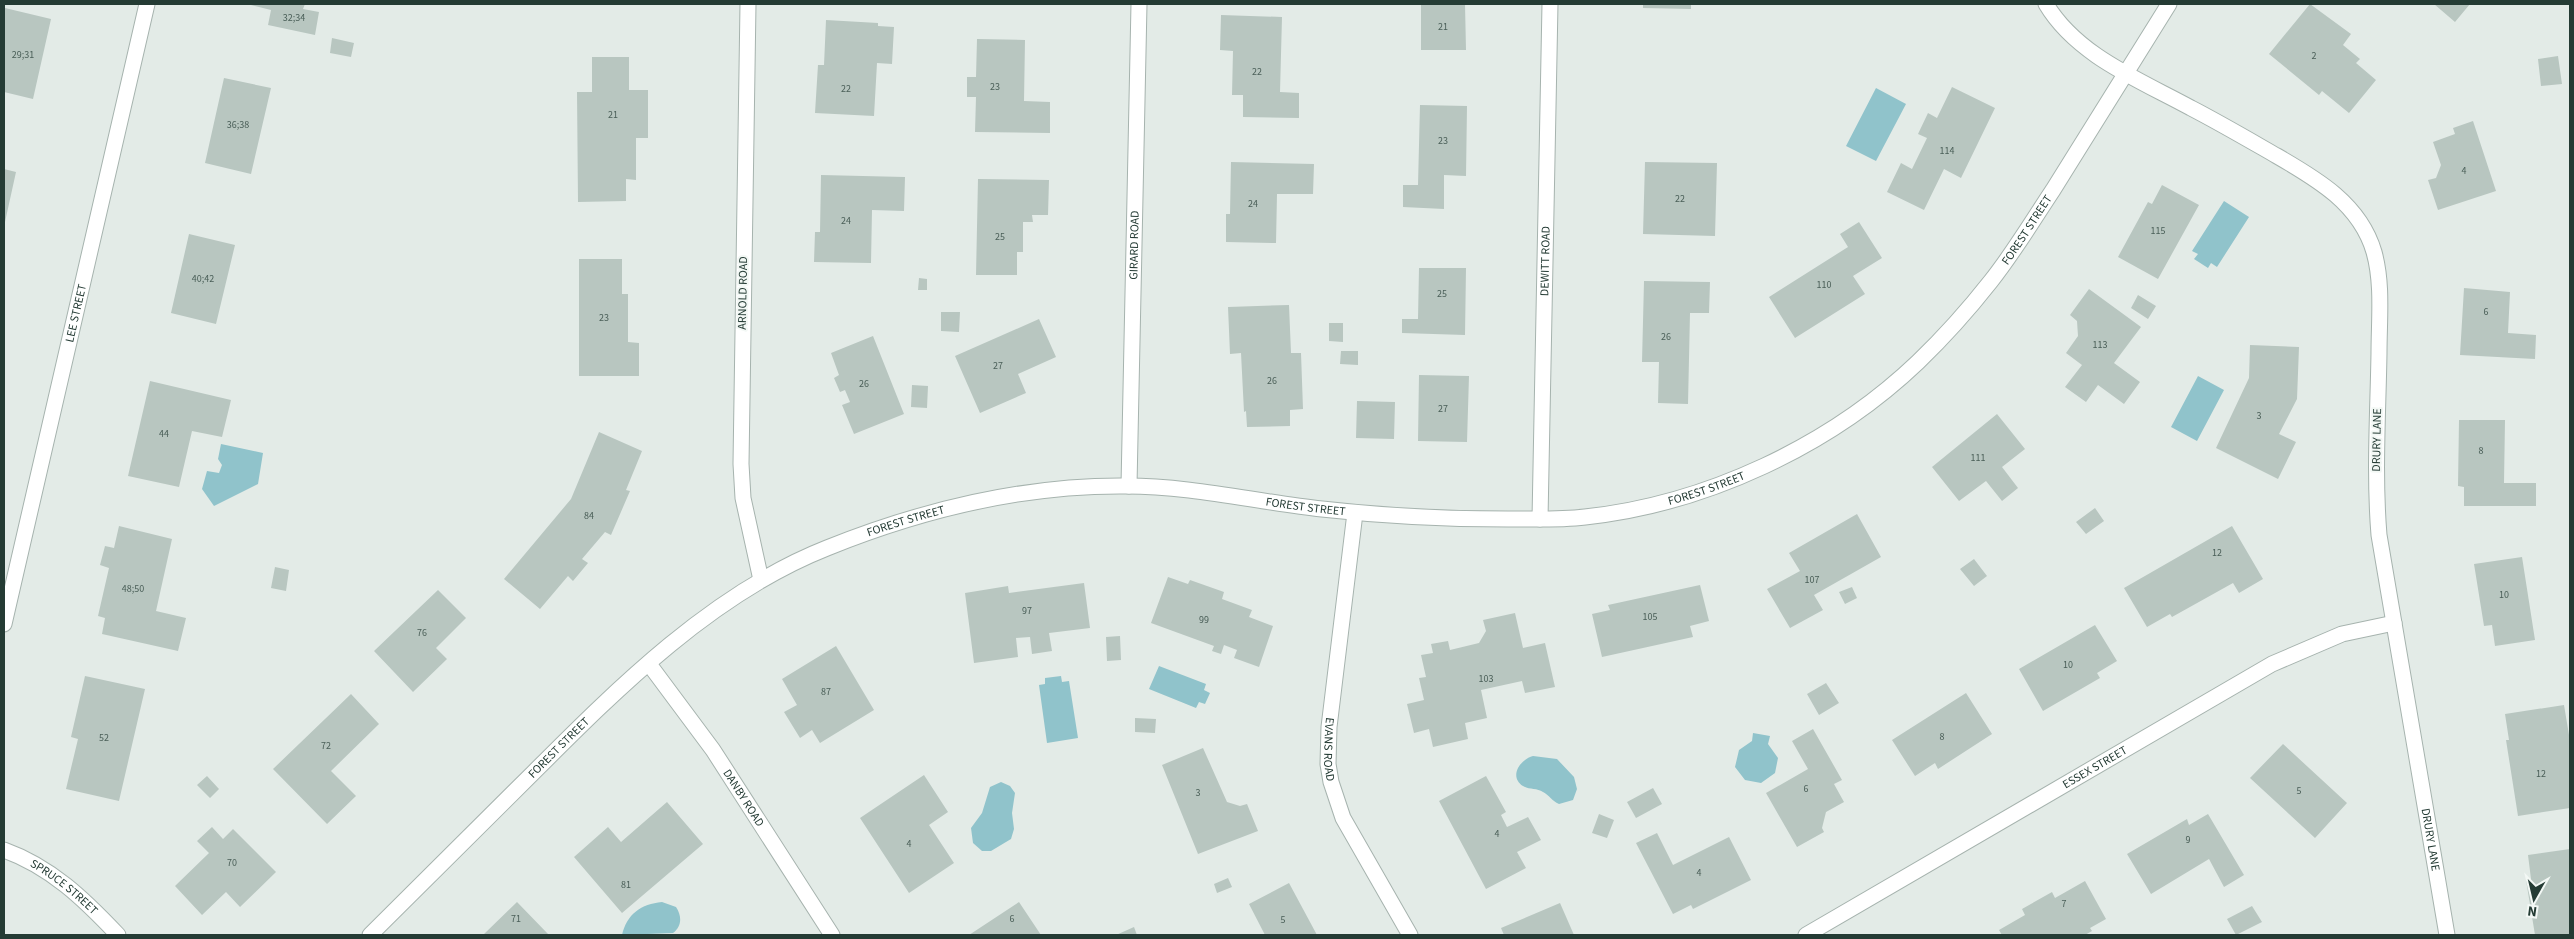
<svg xmlns="http://www.w3.org/2000/svg" width="2574" height="939" font-family="'Source Sans 3',sans-serif">
  <style>
    .water { fill: #90c3cb }
    .building { fill: #b8c6c0 }
    .lines { fill: none; stroke-linecap: round; stroke-linejoin: round }
    .minor-casing { stroke: #a6b3ae; stroke-width: 17 }
    .minor { stroke: #fff; stroke-width: 15 }
    .labels { text-anchor: middle; dominant-baseline: central; stroke-width: 4; stroke-linejoin: round; paint-order: stroke }
    .number-label { font-size: 10px; fill: #495e57 }
    .street-label { font-size: 12px; fill: #243b34; stroke: #f3f8f5 }
  </style>
  <rect width="100%" height="100%" fill="#e3ebe7"/>
  <path class="water" d="M1876,88L1906,104L1876,161L1846,146Z
    M2224,201L2249,217L2217,267L2211,263L2208,268L2194,259L2198,254L2192,251Z
    M2198,376L2224,390L2197,441L2171,427Z
    M221,444L263,453L258,484L214,506L202,489L207,471L219,473L222,465L218,459Z
    M1159,666L1206,684L1204,690L1210,693L1205,704L1199,702L1196,708L1149,689Z
    M1061,676L1062,682L1069,681L1078,738L1047,743L1039,685L1045,684V678Z
    M1753,733L1770,736L1768,744L1778,758L1775,773L1761,783L1745,780L1735,767L1739,750L1752,741Z
    M1533,756L1557,759L1574,777L1577,789L1573,800L1559,804C1552,801 1549,795 1543,792C1537,788 1529,790 1523,786C1508,776 1521,759 1533,756Z
    M1001,782L1010,786L1015,793L1012,813L1014,829L1011,839L991,851H982L973,843L971,828L982,813L990,787Z
    M662,902L676,907C682,916 682,926 673,933L622,935C627,914 641,904 662,902Z"/>
  <path class="building" d="M247,4H305L303,9L319,12L315,35L268,25L271,10Z
    M1421,4H1465L1466,50H1421Z
    M1643,4H1691V9L1643,8Z
    M2310,4L2351,34L2343,45L2360,59L2356,63L2376,80L2349,113L2322,91L2319,95L2269,54Z
    M2434,4H2470L2455,22Z
    M5,8L51,19L33,99L4,92Z
    M1221,15L1282,17L1280,92L1299,93V118L1243,117V95H1232L1233,51L1220,50Z
    M826,20L878,23V26L894,27L892,64L877,63L874,116L815,113L818,65H824Z
    M332,38L354,43L351,57L330,53Z
    M977,39L1025,40L1024,101L1050,102V133L975,132L976,97H967V77H976Z
    M2558,56L2562,84L2541,86L2538,59Z
    M592,57H629V90H648V138H636V180L626,179V201L578,202L577,92H592Z
    M224,78L271,88L251,174L205,163Z
    M1952,87L1995,108L1961,178L1944,169L1924,210L1887,192L1901,163L1912,169L1927,138L1918,134L1928,113L1937,118Z
    M1420,105L1467,106L1466,176L1444,175V209L1403,207V185H1418Z
    M2473,121L2496,191L2438,210L2428,180L2436,178L2441,165L2433,142L2455,134L2453,128Z
    M1231,162L1314,164L1313,194H1277L1276,243L1226,242V214H1230Z
    M1645,162L1717,163L1715,236L1643,234Z
    M4,169L16,172L5,222H4Z
    M821,175L905,177L904,211L872,210L871,263L814,262L815,232H820Z
    M978,179L1049,180L1048,215H1032L1033,222H1023V252H1017V275H976Z
    M2162,185L2199,205L2158,279L2118,257L2148,202L2152,204Z
    M1859,222L1882,258L1853,276L1865,294L1795,338L1769,297L1848,247L1840,234Z
    M189,234L235,245L216,324L171,313Z
    M579,259H622V294H628V342L639,343V376H579Z
    M1419,268H1466L1465,335L1402,333V319H1418Z
    M919,278L927,279V290H918Z
    M1644,281L1710,282L1709,313H1690L1688,404L1658,403L1659,362H1642Z
    M2464,288L2510,292L2508,333L2536,335L2535,359L2460,355Z
    M2089,289L2141,327L2114,363L2140,382L2124,404L2098,385L2086,402L2065,387L2082,365L2066,353L2078,336L2077,321L2070,315Z
    M2138,295L2156,306L2148,319L2131,308Z
    M1289,305L1291,353H1301L1303,409L1290,410V426L1247,427L1246,411L1244,412L1241,353L1230,354L1228,307Z
    M941,312H960L959,332L941,331Z
    M1039,319L1056,357L1018,374L1026,393L980,413L955,356Z
    M1329,323H1343V342L1329,341Z
    M873,336L904,414L854,434L842,405L850,402L845,390L840,392L834,378L839,375L831,353Z
    M2250,345L2299,347L2297,399L2279,434L2296,442L2278,479L2216,448L2249,378Z
    M1341,351H1358V365L1340,364Z
    M1419,375L1469,376L1467,442L1418,441Z
    M150,381L231,400L222,437L192,431L179,487L128,476Z
    M912,385L928,386L927,408L911,407Z
    M1357,401L1395,402L1394,439L1356,438Z
    M1997,414L2025,449L2002,467L2018,488L2002,501L1986,481L1959,501L1932,467Z
    M2459,420H2505L2504,483H2536V506H2464V487L2458,486Z
    M599,432L642,451L626,490L630,491L611,535L605,532L582,559L588,563L573,581L568,576L540,609L504,579L571,499Z
    M2095,508L2104,521L2086,534L2076,522Z
    M1857,514L1881,557L1814,595L1823,610L1790,628L1767,589L1800,571L1789,553Z
    M119,526L172,539L156,611L186,618L178,651L102,634L105,618L98,616L109,568L100,565L105,546L114,548Z
    M2232,526L2263,579L2239,593L2233,583L2172,617L2170,614L2147,627L2124,588Z
    M2522,557L2535,640L2495,646L2492,625L2484,626L2474,564Z
    M1974,559L1987,576L1974,586L1960,569Z
    M275,567L289,570L286,591L271,588Z
    M1168,577L1188,584L1190,580L1224,592L1222,599L1252,610L1249,617L1273,626L1259,667L1234,658L1237,650L1224,645L1221,654L1212,651L1214,646L1151,623Z
    M1084,583L1090,628L1049,633L1052,651L1032,654L1030,637L1016,638L1018,657L974,663L965,593L1008,586L1009,593Z
    M1700,585L1709,621L1690,626L1693,637L1602,657L1592,614L1610,610L1608,605Z
    M1852,587L1857,598L1845,604L1839,592Z
    M438,590L466,618L436,648L447,659L413,692L374,651Z
    M1515,613L1523,648L1545,643L1555,687L1525,693L1522,681L1481,690L1487,718L1465,723L1468,739L1433,747L1429,729L1414,733L1407,704L1424,700L1419,678L1426,677L1421,655L1433,653L1431,644L1448,641L1450,650L1479,643L1486,631L1483,620Z
    M2095,625L2117,661L2097,673L2100,678L2043,711L2019,669Z
    M1120,636L1121,660L1107,661L1106,637Z
    M836,646L874,710L820,743L812,730L800,738L784,712L797,705L782,679Z
    M85,676L145,689L119,801L66,789L78,739L71,737Z
    M1826,683L1839,703L1819,715L1807,694Z
    M1966,693L1992,734L1938,769L1935,763L1915,776L1892,740Z
    M351,694L379,724L331,771L356,796L327,824L273,769Z
    M2564,705L2570,741V808L2518,816L2506,740H2509L2505,714Z
    M1135,718L1156,719L1155,733L1135,732Z
    M1813,729L1842,780L1834,784L1844,802L1826,812L1822,828L1824,832L1797,847L1766,793L1808,769L1792,741Z
    M2283,744L2347,803L2315,838L2250,778Z
    M1203,748L1227,802L1240,806L1247,804L1258,831L1198,854L1162,765Z
    M924,775L948,812L929,825L954,863L909,893L860,818Z
    M207,776L219,789L210,798L197,785Z
    M1486,776L1506,812L1501,815L1507,827L1528,817L1541,840L1517,852L1526,868L1486,889L1439,801Z
    M1653,788L1662,804L1636,818L1627,802Z
    M667,802L703,844L622,913L574,857L608,827L621,842Z
    M1599,814L1614,820L1607,838L1592,833Z
    M2208,814L2244,875L2224,887L2209,859L2151,894L2127,854L2187,819L2189,825Z
    M212,827L223,839L233,829L276,872L240,907L226,892L202,915L175,886L209,853L197,841Z
    M1657,833L1673,865L1729,837L1751,880L1693,909L1691,905L1673,914L1636,843Z
    M2570,849V935H2535L2526,880L2531,879L2528,855Z
    M1228,878L1232,887L1217,893L1214,884Z
    M2085,881L2106,919L2090,928L2092,931L2085,935H2002L1999,930L2025,915L2022,909L2052,892L2055,898Z
    M1289,883L1317,935H1265L1249,904Z
    M517,902L549,935H483Z
    M1019,902L1041,935H969Z
    M1560,903L1574,935H1504L1501,928Z
    M2252,906L2262,922L2236,935L2227,919Z
    M1134,927L1137,935H1116Z"/>
  <g class="lines">
    <g class="minor-casing">
      <g id="minor">
        <path d="M748,4L741,464L743,498L761,580"/>
        <path id="s1" d="M2046,4C2077,56 2140,80 2191,108C2220,123 2249,140 2277,156C2317,179 2360,204 2374,252C2383,284 2379,320 2379,353C2378,414 2374,474 2379,535L2447,935"/>
        <path id="s2" d="M1129,486L1139,4"/>
        <path id="s3" d="M1355,513L1329,727L1328,764L1331,782L1343,818L1410,935"/>
        <path id="s4" d="M1540,519L1550,4"/>
        <path id="s5" d="M4,624L147,4"/>
        <path id="s6" d="M649,664L713,750L832,935"/>
        <path id="s7" d="M4,850C51,867 84,899 118,935"/>
        <path id="s8" d="M370,935C425,881 479,827 533,773C619,687 713,593 827,548C921,510 1025,485 1126,486C1192,486 1257,502 1322,509C1384,516 1446,519 1508,519C1534,519 1560,520 1585,517C1706,504 1830,446 1918,362C1944,337 1969,309 1991,281C2014,252 2033,220 2053,190C2092,128 2130,66 2169,4"/>
        <path id="s9" d="M1806,935L2272,664L2342,634L2394,623"/>
      </g>
    </g>
    <use href="#minor" class="minor"/>
  </g>
  <g class="labels">
    <g class="number-label">
      <text x="294" y="18">32;34</text>
      <text x="1443" y="27">21</text>
      <text x="23" y="55">29;31</text>
      <text x="2314" y="56">2</text>
      <text x="1257" y="72">22</text>
      <text x="995" y="87">23</text>
      <text x="846" y="89">22</text>
      <text x="613" y="115">21</text>
      <text x="238" y="125">36;38</text>
      <text x="1443" y="141">23</text>
      <text x="1947" y="151">114</text>
      <text x="2464" y="171">4</text>
      <text x="1680" y="199">22</text>
      <text x="1253" y="204">24</text>
      <text x="846" y="221">24</text>
      <text x="2158" y="231">115</text>
      <text x="1000" y="237">25</text>
      <text x="203" y="279">40;42</text>
      <text x="1824" y="285">110</text>
      <text x="1442" y="294">25</text>
      <text x="2486" y="312">6</text>
      <text x="604" y="318">23</text>
      <text x="1666" y="337">26</text>
      <text x="2100" y="345">113</text>
      <text x="998" y="366">27</text>
      <text x="1272" y="381">26</text>
      <text x="864" y="384">26</text>
      <text x="1443" y="409">27</text>
      <text x="2259" y="416">3</text>
      <text x="164" y="434">44</text>
      <text x="2481" y="451">8</text>
      <text x="1978" y="458">111</text>
      <text x="589" y="516">84</text>
      <text x="2217" y="553">12</text>
      <text x="1812" y="580">107</text>
      <text x="133" y="589">48;50</text>
      <text x="2504" y="595">10</text>
      <text x="1027" y="611">97</text>
      <text x="1650" y="617">105</text>
      <text x="1204" y="620">99</text>
      <text x="422" y="633">76</text>
      <text x="2068" y="665">10</text>
      <text x="1486" y="679">103</text>
      <text x="826" y="692">87</text>
      <text x="1942" y="737">8</text>
      <text x="104" y="738">52</text>
      <text x="326" y="746">72</text>
      <text x="2541" y="774">12</text>
      <text x="1806" y="789">6</text>
      <text x="2299" y="791">5</text>
      <text x="1198" y="793">3</text>
      <text x="1497" y="834">4</text>
      <text x="2188" y="840">9</text>
      <text x="909" y="844">4</text>
      <text x="232" y="863">70</text>
      <text x="1699" y="873">4</text>
      <text x="626" y="885">81</text>
      <text x="2064" y="904">7</text>
      <text x="516" y="919">71</text>
      <text x="1012" y="919">6</text>
      <text x="1283" y="920">5</text>
    </g>
    <g class="street-label">
      <text stroke="none"><textPath href="#s8" startOffset="1916">FOREST STREET</textPath></text>
      <text stroke="none"><textPath href="#s2" startOffset="241">GIRARD ROAD</textPath></text>
      <text stroke="none"><textPath href="#s4" startOffset="258">DEWITT ROAD</textPath></text>
      <text transform="translate(743 293) rotate(-89)">ARNOLD ROAD</text>
      <text stroke="none"><textPath href="#s5" startOffset="319">LEE STREET</textPath></text>
      <text transform="translate(2377 440) rotate(-89)">DRURY LANE</text>
      <text stroke="none"><textPath href="#s8" startOffset="1496">FOREST STREET</textPath></text>
      <text stroke="none"><textPath href="#s8" startOffset="1091">FOREST STREET</textPath></text>
      <text stroke="none"><textPath href="#s8" startOffset="686">FOREST STREET</textPath></text>
      <text stroke="none"><textPath href="#s8" startOffset="266">FOREST STREET</textPath></text>
      <text stroke="none"><textPath href="#s3" startOffset="238">EVANS ROAD</textPath></text>
      <text stroke="none"><textPath href="#s9" startOffset="334">ESSEX STREET</textPath></text>
      <text stroke="none"><textPath href="#s6" startOffset="164">DANBY ROAD</textPath></text>
      <text stroke="none"><textPath href="#s1" startOffset="1012">DRURY LANE</textPath></text>
      <text stroke="none"><textPath href="#s7" startOffset="71">SPRUCE STREET</textPath></text>
    </g>
  </g>
  <rect width="2574" height="939" fill="none" stroke="#243b34" stroke-width="10"/>
  <g transform="translate(2534 899) rotate(188)" stroke="#f3f8f5" stroke-width="4" paint-order="stroke">
  <path d="M0-4L9 19L0 12L-9 19Z" fill="#243b34"/>
  <text y="-8" font-size="14" font-weight="bold" text-anchor="middle" fill="#243b34">N</text>
  </g>
</svg>
